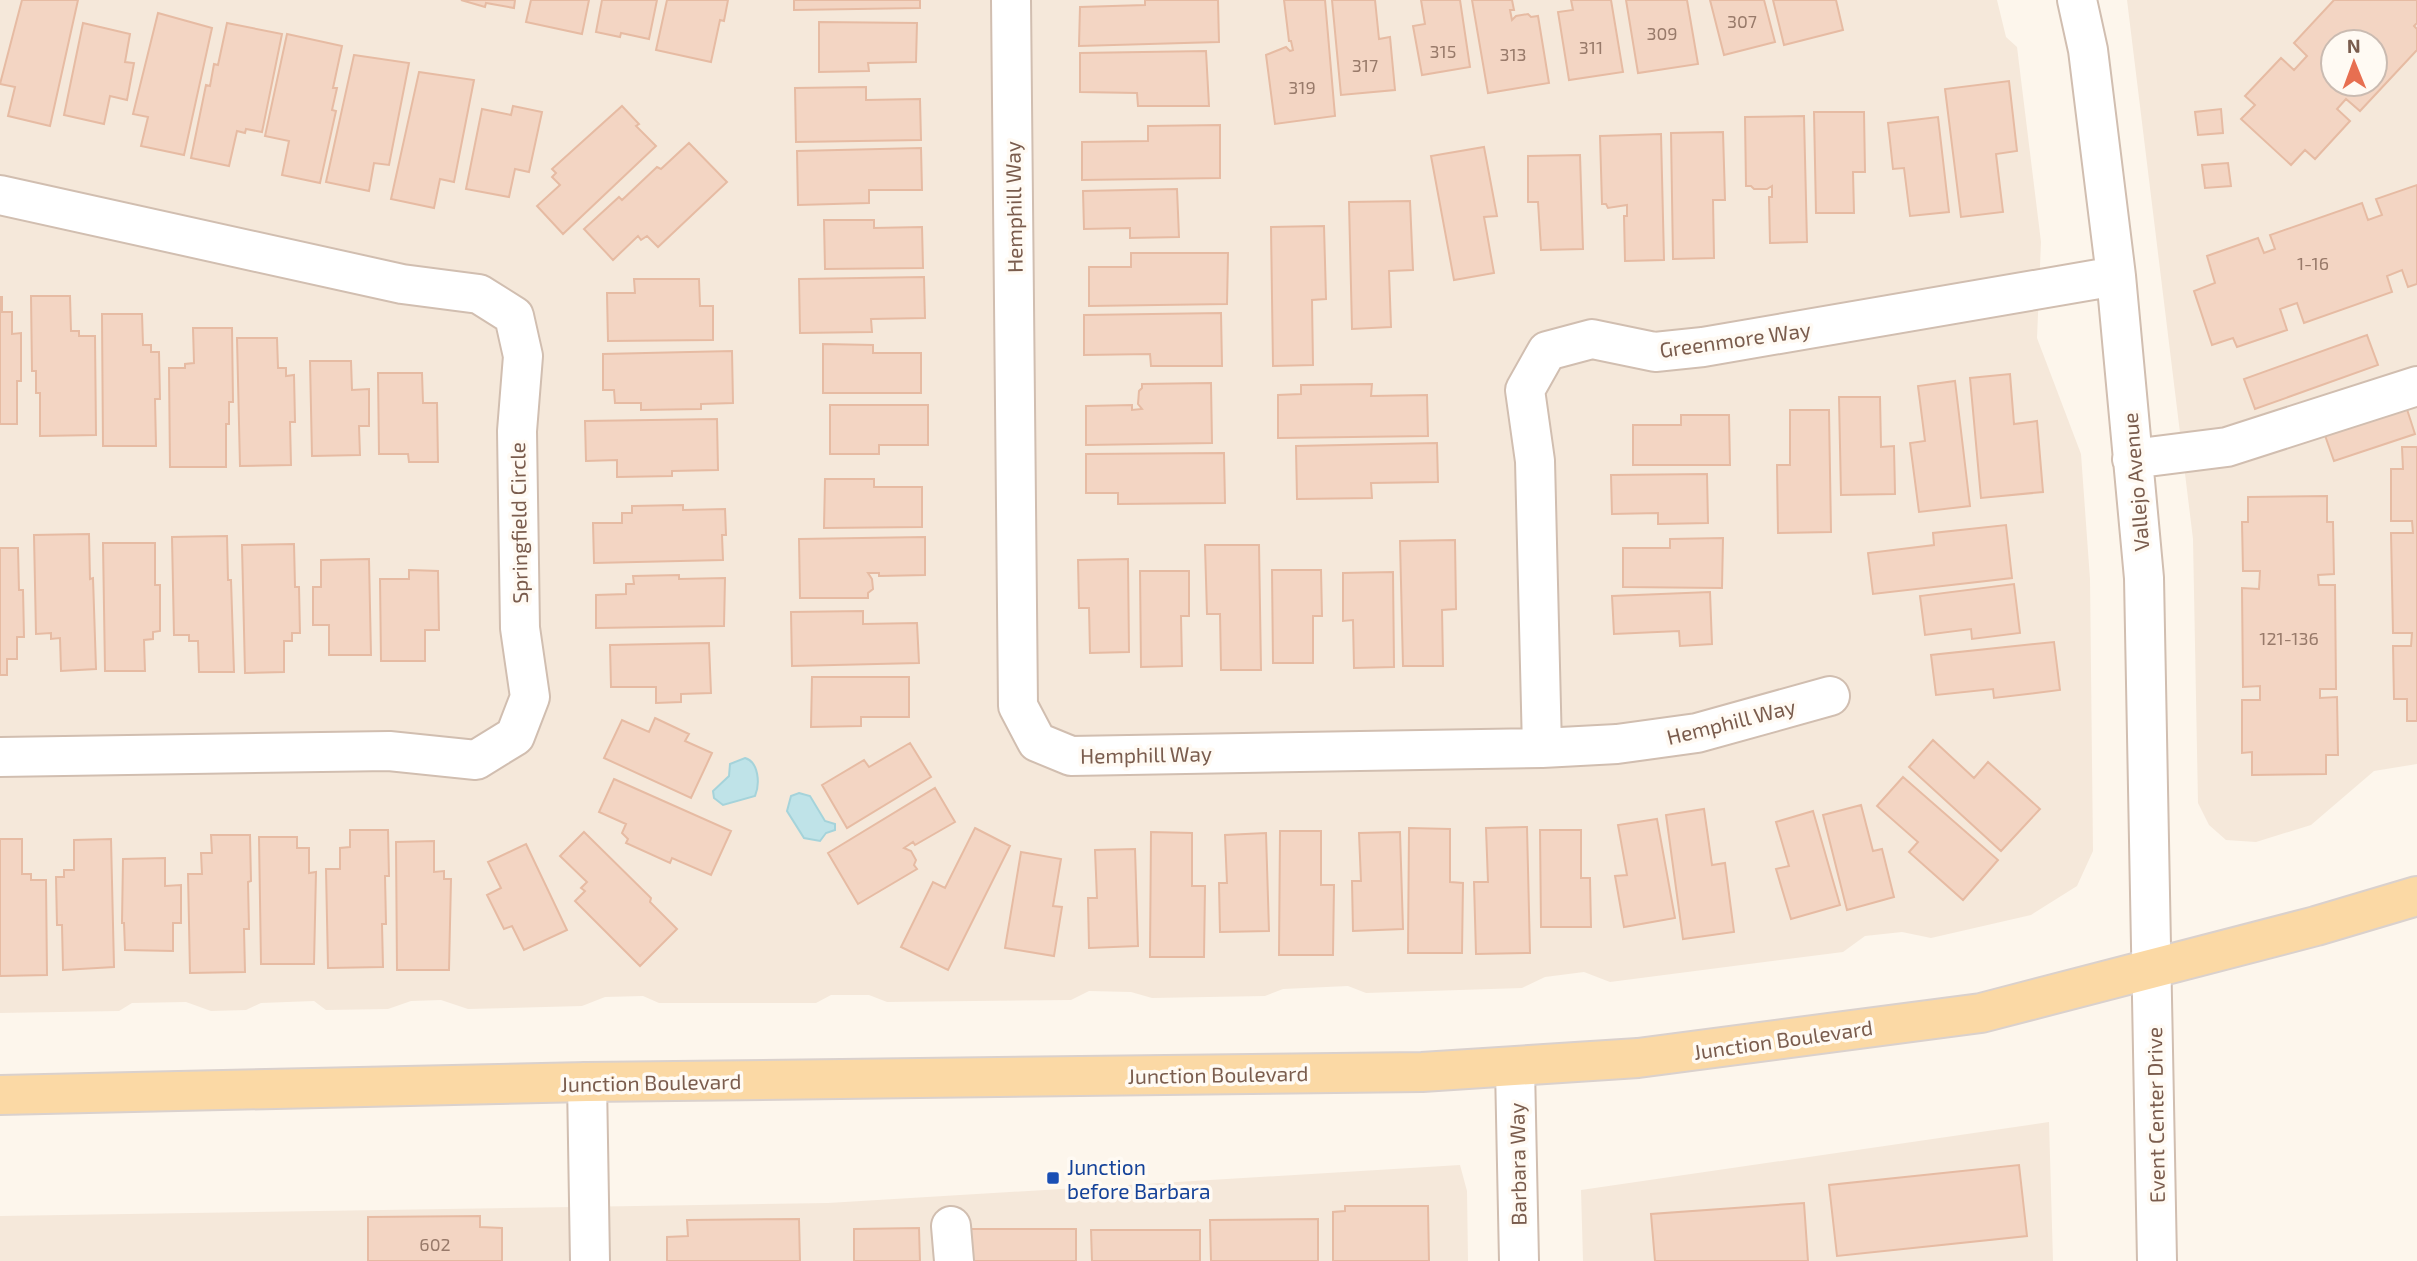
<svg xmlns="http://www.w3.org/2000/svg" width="2417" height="1261" font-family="'Exo 2',sans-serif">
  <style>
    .residential { fill: #f5e8da; fill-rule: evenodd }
    .water { fill: #bfe3e8; stroke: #a5d3da; stroke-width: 2 }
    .building { fill: #f3d5c3; stroke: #e6bba3; stroke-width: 2; fill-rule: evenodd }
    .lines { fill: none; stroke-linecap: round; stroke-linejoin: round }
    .minor-casing { stroke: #d1beb0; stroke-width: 42 }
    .major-casing { stroke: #dad1cd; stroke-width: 42 }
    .minor { stroke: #fff; stroke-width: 38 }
    .major { stroke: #fbd9a5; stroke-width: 38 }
    .transit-dot { fill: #1a4fb4; stroke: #fffaf3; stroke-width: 2.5 }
    .labels { text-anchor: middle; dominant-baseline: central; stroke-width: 7; stroke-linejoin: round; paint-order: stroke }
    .number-label { font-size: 18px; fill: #987a6a }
    .street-label { font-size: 21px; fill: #7a5c4d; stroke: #fffaf3 }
    .transit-label { font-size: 21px; fill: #164399; stroke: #fffaf3; text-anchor: start }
  </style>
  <rect width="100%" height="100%" fill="#fdf6ec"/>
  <path class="residential" d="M0,0H1997L2006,37L2017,47L2041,242L2037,338L2081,454L2090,579L2093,851L2077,886L2031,915L1931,938L1902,932L1865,936L1843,952L1610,982L1584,972L1545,977L1522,988L1366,993L1348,986L1283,989L1265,996L1152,998L1131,992L1089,991L1071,1000L887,1002L869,995H831L816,1003H659L643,996L605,997L582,1006L468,1009L441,1000L411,1001L388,1009L326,1010L314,1001L261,1003L246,1010L211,1011L186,1002L132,1003L119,1011L0,1013Z
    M2127,0H2417V764L2374,771L2311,825L2256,842L2226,840L2209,825L2198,803L2193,539ZM2333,42H2375V84H2333Z
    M2049,1122L2053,1261H1583L1581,1190Z
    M1460,1165L1467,1191L1468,1261H0V1216L828,1203Z"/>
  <path class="water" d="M745,758C759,762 760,784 755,796L723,805L714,798L713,791L729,776L730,764Z
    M799,793L810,796L825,821L835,824V830L826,833L820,841L804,838L787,811L791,796Z"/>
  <path class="building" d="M22,0H78L50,126L8,116L15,87L0,84Z
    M461,0H515L514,8L486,3L485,7Z
    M531,0H589L582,34L526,22Z
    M602,0H657L649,39L621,33L620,37L596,32Z
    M667,0H728L724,21L720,20L711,62L656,50Z
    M794,0H920V8L794,10Z
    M1145,0H1218L1219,42L1079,46L1080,7L1145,5Z
    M1284,0H1325L1335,116L1275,124L1266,55L1286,47L1290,51L1293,50L1291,41H1289Z
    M1332,0H1375L1379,39L1390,37L1395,90L1341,95Z
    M1421,0H1460L1470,67L1422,75L1413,26L1425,24Z
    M1472,0H1512L1514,10H1510L1512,20L1516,16L1528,14L1531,17L1538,16L1549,83L1488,93Z
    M1571,0H1611L1623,72L1569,80L1558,12L1573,10Z
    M1626,0H1687L1698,64L1638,73Z
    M1710,0H1764L1775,42L1724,55Z
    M1773,0H1836L1843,30L1784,45Z
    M2334,0H2417V23L2414,26L2417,29V50L2360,111L2346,99L2337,109L2350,121L2315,159L2305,150L2291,165L2241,119L2255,105L2245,96L2281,58L2294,70L2307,56L2294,43ZM2333,42H2375V84H2333Z
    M158,13L212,28L184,155L141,146L148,117L133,114Z
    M819,22L917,23L916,62L868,63L869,71L819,72Z
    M83,23L130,34L125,62L134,63L127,100L110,96L104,124L64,115Z
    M227,23L282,34L262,132L246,129L245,133L237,131L229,166L191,158L206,85L210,86L214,64L218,65Z
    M287,34L342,46L333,88H337L332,110L336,111L320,183L282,175L289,141L265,136Z
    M1206,51L1209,106H1138L1137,93L1080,92V53Z
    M354,55L409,63L389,165L374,163L369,191L326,182Z
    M419,72L474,80L454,182L440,179L434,208L391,199Z
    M2009,81L2017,151L1996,154L2003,212L1961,217L1945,89Z
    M866,87V100L920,99L921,140L796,142L795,88Z
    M513,106L542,112L529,172L515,169L509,197L466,189L482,109L511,115Z
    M622,106L639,124L636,126L656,146L563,234L537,206L560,185L552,177L556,173L552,169Z
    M2221,109L2223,133L2198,135L2195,112Z
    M1814,112H1864L1865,172H1853L1854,213H1816Z
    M1804,116L1807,242L1770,243L1769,197H1772V186L1767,189H1754L1751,186H1746L1745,117Z
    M1938,117L1949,212L1910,216L1904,168L1893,169L1888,123Z
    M1220,125V178L1082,180V142L1148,141V126Z
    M1723,132L1725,200H1713L1714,258L1673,259L1671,133Z
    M1661,134L1664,260L1625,261L1624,216H1627V205L1608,208L1606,204H1602L1600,136Z
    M689,143L727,182L658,247L647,236L641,240L638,236L613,260L584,229L619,197L622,200L657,167L661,169Z
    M1484,147L1497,216L1484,217L1494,273L1454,280L1431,156Z
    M921,148L922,190H869V203L798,205L797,151Z
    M1580,155L1583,249L1541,250L1538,202H1528V156Z
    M2228,163L2231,186L2205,188L2202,165Z
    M2417,185V284L2408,287L2402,270L2387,276L2392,292L2304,323L2297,303L2280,309L2287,330L2237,347L2233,338L2212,345L2194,291L2215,283L2207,256L2258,238L2264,253L2275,249L2270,235L2362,203L2368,220L2382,215L2376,199Z
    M1177,189L1179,237L1130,238V228L1084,229L1083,191Z
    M1410,201L1413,270L1389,271L1391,327L1352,329L1349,202Z
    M824,220H874V228L922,227L923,268L825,269Z
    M1324,226L1326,299L1312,300L1313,365L1273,366L1271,227Z
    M1131,253H1228L1227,304L1089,306V267H1131Z
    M924,277L925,318L871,319L872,332L800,333L799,279Z
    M634,279H699L700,306H713V340L608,341L607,293H635Z
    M31,296H70L71,331H79V336H95L96,435L40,436V393H36V371H32Z
    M0,297H2V312H12V334L21,333V381H17V424H0Z
    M1221,313L1222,366H1151L1150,354L1084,355V315Z
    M102,314H142L143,345H151V352H159L160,399H155L156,446H103Z
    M193,328H232L233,402H229V424H226V467H170L169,368H185V364L194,363Z
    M2367,335L2378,365L2255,409L2244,379Z
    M237,338H277L278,368H286V376L294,375L295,422H290L291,465L240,466Z
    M823,344L873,345V353H921V393H823Z
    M732,351L733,403L701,404V409L641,410V403H615L614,390H603V354Z
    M310,361H351L352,390L369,389V426H359L360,455L312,456Z
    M378,373H422L423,403H437L438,462H409L408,454H379Z
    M2010,374L2014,424L2037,421L2043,492L1981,498L1970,378Z
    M1955,381L1970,506L1919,512L1910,443L1925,441L1918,386Z
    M1211,383L1212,443L1086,445V406L1132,405V410L1142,409L1138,404L1139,391L1142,388V384Z
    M1372,384L1371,396L1427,395L1428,436L1278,438V395L1301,394V385Z
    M1839,397H1880L1881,447L1894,446L1895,494L1841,495Z
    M2403,397L2415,434L2334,461L2321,424Z
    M830,405H928V445H879V454H830Z
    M1790,410H1829L1831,532L1778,533L1777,465H1790Z
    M1681,415H1729L1730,465H1633V425H1681Z
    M717,419L718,470L672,471V476L617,477V460L586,461L585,421Z
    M1437,443L1438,482L1371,483L1372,498L1297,499L1296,446Z
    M2402,447H2417V721H2407V699H2394L2393,646H2411L2412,633H2393L2391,533H2413L2412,521H2391V469H2403Z
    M1224,453L1225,503L1118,504V493H1086V454Z
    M1707,474L1708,523L1658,524V513L1612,514L1611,475Z
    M825,479H874V487H922V527L824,528Z
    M2327,496V522H2333L2334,574L2318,575L2319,585H2335L2336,689H2320V698L2337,697L2338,755H2326V774L2252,775V752L2242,753V700H2260V686L2243,687L2242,588L2259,589L2260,571H2243L2242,522H2248V497Z
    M683,505V510L725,509L726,535H722L723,560L594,563L593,523H622V513H632V506Z
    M2006,525L2012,578L1873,594L1868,553L1934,545L1933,533Z
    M89,534L90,579L93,578L96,669L61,671L60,638L51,639V633L36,634L34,535Z
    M227,536L228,580H231L234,672H199L198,641H189V635H174L172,537Z
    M925,537V575L879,576V573H868L872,579L873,589L868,593V598H800L799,539Z
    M1723,538L1722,588L1623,587V548H1670V539Z
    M1455,540L1456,609L1442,610L1443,666H1403L1400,541Z
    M103,543H155V585H160V631L153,632V639L144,640L145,671H105Z
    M294,544L295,587H299L300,633H292V641H284V672L245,673L242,545Z
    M1205,545H1259L1261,670H1221L1220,614H1207Z
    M0,548H18L19,590H23L24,637H17V659H7V675H0Z
    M369,559L371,655H329V625H313V587H321V560Z
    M1128,559L1129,652L1090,653L1089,608H1079L1078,560Z
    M409,570L438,571L439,630H425V661H381L380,579H409Z
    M1272,570H1321L1322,616H1313V663H1273Z
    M1140,571H1189V616H1181L1182,666L1141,667Z
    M1393,572L1394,667L1354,668L1353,620L1343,621V573Z
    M679,575V579L725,578L724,626L596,628V595L626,594V584H634L633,576Z
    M2014,584L2020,633L1972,639L1971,629L1925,635L1920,596Z
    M1710,592L1712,644L1680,646L1679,631L1614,634L1612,596Z
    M863,611V624L917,623L919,663L792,666L791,612Z
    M2054,642L2060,690L1994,698L1993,689L1936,695L1931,655Z
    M709,643L711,693L681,694V702L656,703V687H611L610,645Z
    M812,677H909V717H861V726L811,727Z
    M655,718L689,734L685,741L712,753L691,798L604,758L622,720L649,732Z
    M1933,740L1974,778L1988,762L2040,809L2001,851L1909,767Z
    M910,743L931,777L847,828L822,785L864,760L869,767Z
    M1903,777L1998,860L1963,900L1909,852L1918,842L1877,806Z
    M614,779L731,831L711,875L672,858L670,863L626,843L628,839L622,833L626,824L599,812Z
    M935,788L955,822L915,845L913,842L904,848L911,851L916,860L914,865L917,869L858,904L828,853Z
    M1861,805L1873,851L1882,849L1894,897L1847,910L1823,815Z
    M1704,809L1712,865L1725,863L1734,932L1683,939L1666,815Z
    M1813,811L1840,905L1791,919L1776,869L1789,866L1776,822Z
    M1657,819L1675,918L1624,927L1615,876L1627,875L1618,825Z
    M1527,827L1530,953L1476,954L1474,882H1488L1486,828Z
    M975,828L1010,846L948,970L901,947L933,882L945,888Z
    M1409,828L1450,829V882L1463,883L1462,953H1408Z
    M350,830H388L389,876H385L386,924H382L383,967L328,968L326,869H340V848L350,847Z
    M1540,830H1581V878H1590L1591,927H1541Z
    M1280,831H1321V885H1334L1333,955H1279Z
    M584,832L651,898L650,902L677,929L640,966L575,901L585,891L581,888L587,882L560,856Z
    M1151,832L1192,833V886H1205L1204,957H1150Z
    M1400,832L1403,929L1353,931L1352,881H1361L1359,833Z
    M1266,833L1269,931L1220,932L1219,883H1227L1225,835Z
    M211,835H250L251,881L248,882L249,929H244L245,972L190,973L188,874H202L201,853H212Z
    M259,837H297V848H309V873L316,872L314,964H261Z
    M0,839H22V874H31V880H46L47,975L0,976Z
    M111,839L114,967L63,970L62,925H57L56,877H64V870H74V840Z
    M434,841V872L444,871V879H451L449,970H397L396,842Z
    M526,844L567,930L524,950L512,926L504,929L487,895L501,888L488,862Z
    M1135,849L1138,946L1089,948L1088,898H1097L1095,850Z
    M1021,852L1061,859L1053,906L1062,907L1054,956L1005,948Z
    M165,858V886L181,885V923H173V951L125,950L124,923H122L123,859Z
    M2019,1165L2027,1236L1837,1256L1829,1185Z
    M1804,1203L1808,1261H1655L1651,1214Z
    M1345,1206H1428L1429,1261H1333V1212L1345,1211Z
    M480,1216V1227L502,1228V1261H368V1217Z
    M799,1219L800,1261H667V1237L688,1236L687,1220Z
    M1318,1219V1261H1211L1210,1220Z
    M919,1228L920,1261H854V1229Z
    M970,1229H1076V1261H970Z
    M1091,1230H1200V1261H1092Z"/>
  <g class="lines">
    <g class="minor-casing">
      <path id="minor" d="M1011,0L1018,706L1037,742L1071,756L1542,748L1617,744L1697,733L1830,696
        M2077,0L2088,50L2116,276L2144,578L2157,1261
        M0,195L402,284L479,294L514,316L523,356L517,431L520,628L530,697L515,736L476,760L389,751L0,757
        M2132,459L2227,447L2417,386
        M1542,748L1535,461L1525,390L1547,351L1592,339L1655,352L1703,347L2116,276
        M1515,1068L1519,1261
        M587,1082L590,1261
        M951,1226L954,1261"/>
    </g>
    <g class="major-casing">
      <path id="major" d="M0,1095L587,1082L1422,1072L1638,1058L1981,1013L2316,926L2417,896"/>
    </g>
    <use href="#minor" class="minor"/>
    <use href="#major" class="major"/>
  </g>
  <rect class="transit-dot" x="1046" y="1171" width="14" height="14" rx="3.5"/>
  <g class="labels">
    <g class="number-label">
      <text x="1742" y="21">307</text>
      <text x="1662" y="33">309</text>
      <text x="1591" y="47">311</text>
      <text x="1443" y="51">315</text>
      <text x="1513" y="54">313</text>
      <text x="1365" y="65">317</text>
      <text x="1302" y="87">319</text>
      <text x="2313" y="263">1-16</text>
      <text x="2289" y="638">121-136</text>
      <text x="435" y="1244">602</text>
    </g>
    <g class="street-label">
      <text transform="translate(1013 207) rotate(-91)">Hemphill Way</text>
      <text transform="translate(1735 339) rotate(-8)">Greenmore Way</text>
      <text transform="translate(2135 482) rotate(-95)">Vallejo Avenue</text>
      <text transform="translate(518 523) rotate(-91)">Springfield Circle</text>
      <text transform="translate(1731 721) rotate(-14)">Hemphill Way</text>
      <text transform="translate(1146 754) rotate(-1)">Hemphill Way</text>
      <text transform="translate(1783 1039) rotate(-8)">Junction Boulevard</text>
      <text transform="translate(1218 1074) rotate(-1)">Junction Boulevard</text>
      <text transform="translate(651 1082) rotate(-1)">Junction Boulevard</text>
      <text transform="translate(2155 1115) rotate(-91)">Event Center Drive</text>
      <text transform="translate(1517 1164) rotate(-91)">Barbara Way</text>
    </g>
    <g class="transit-label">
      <text x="1067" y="1166">Junction<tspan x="1067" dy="24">before Barbara</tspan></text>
    </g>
  </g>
  <g transform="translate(2354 63) rotate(359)"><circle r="33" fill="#fffaf3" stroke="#cabbb1" stroke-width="2"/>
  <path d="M0-5L12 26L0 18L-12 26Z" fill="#e76f51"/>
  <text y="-10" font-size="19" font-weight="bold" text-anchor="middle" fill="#7a5c4d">N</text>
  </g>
</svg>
